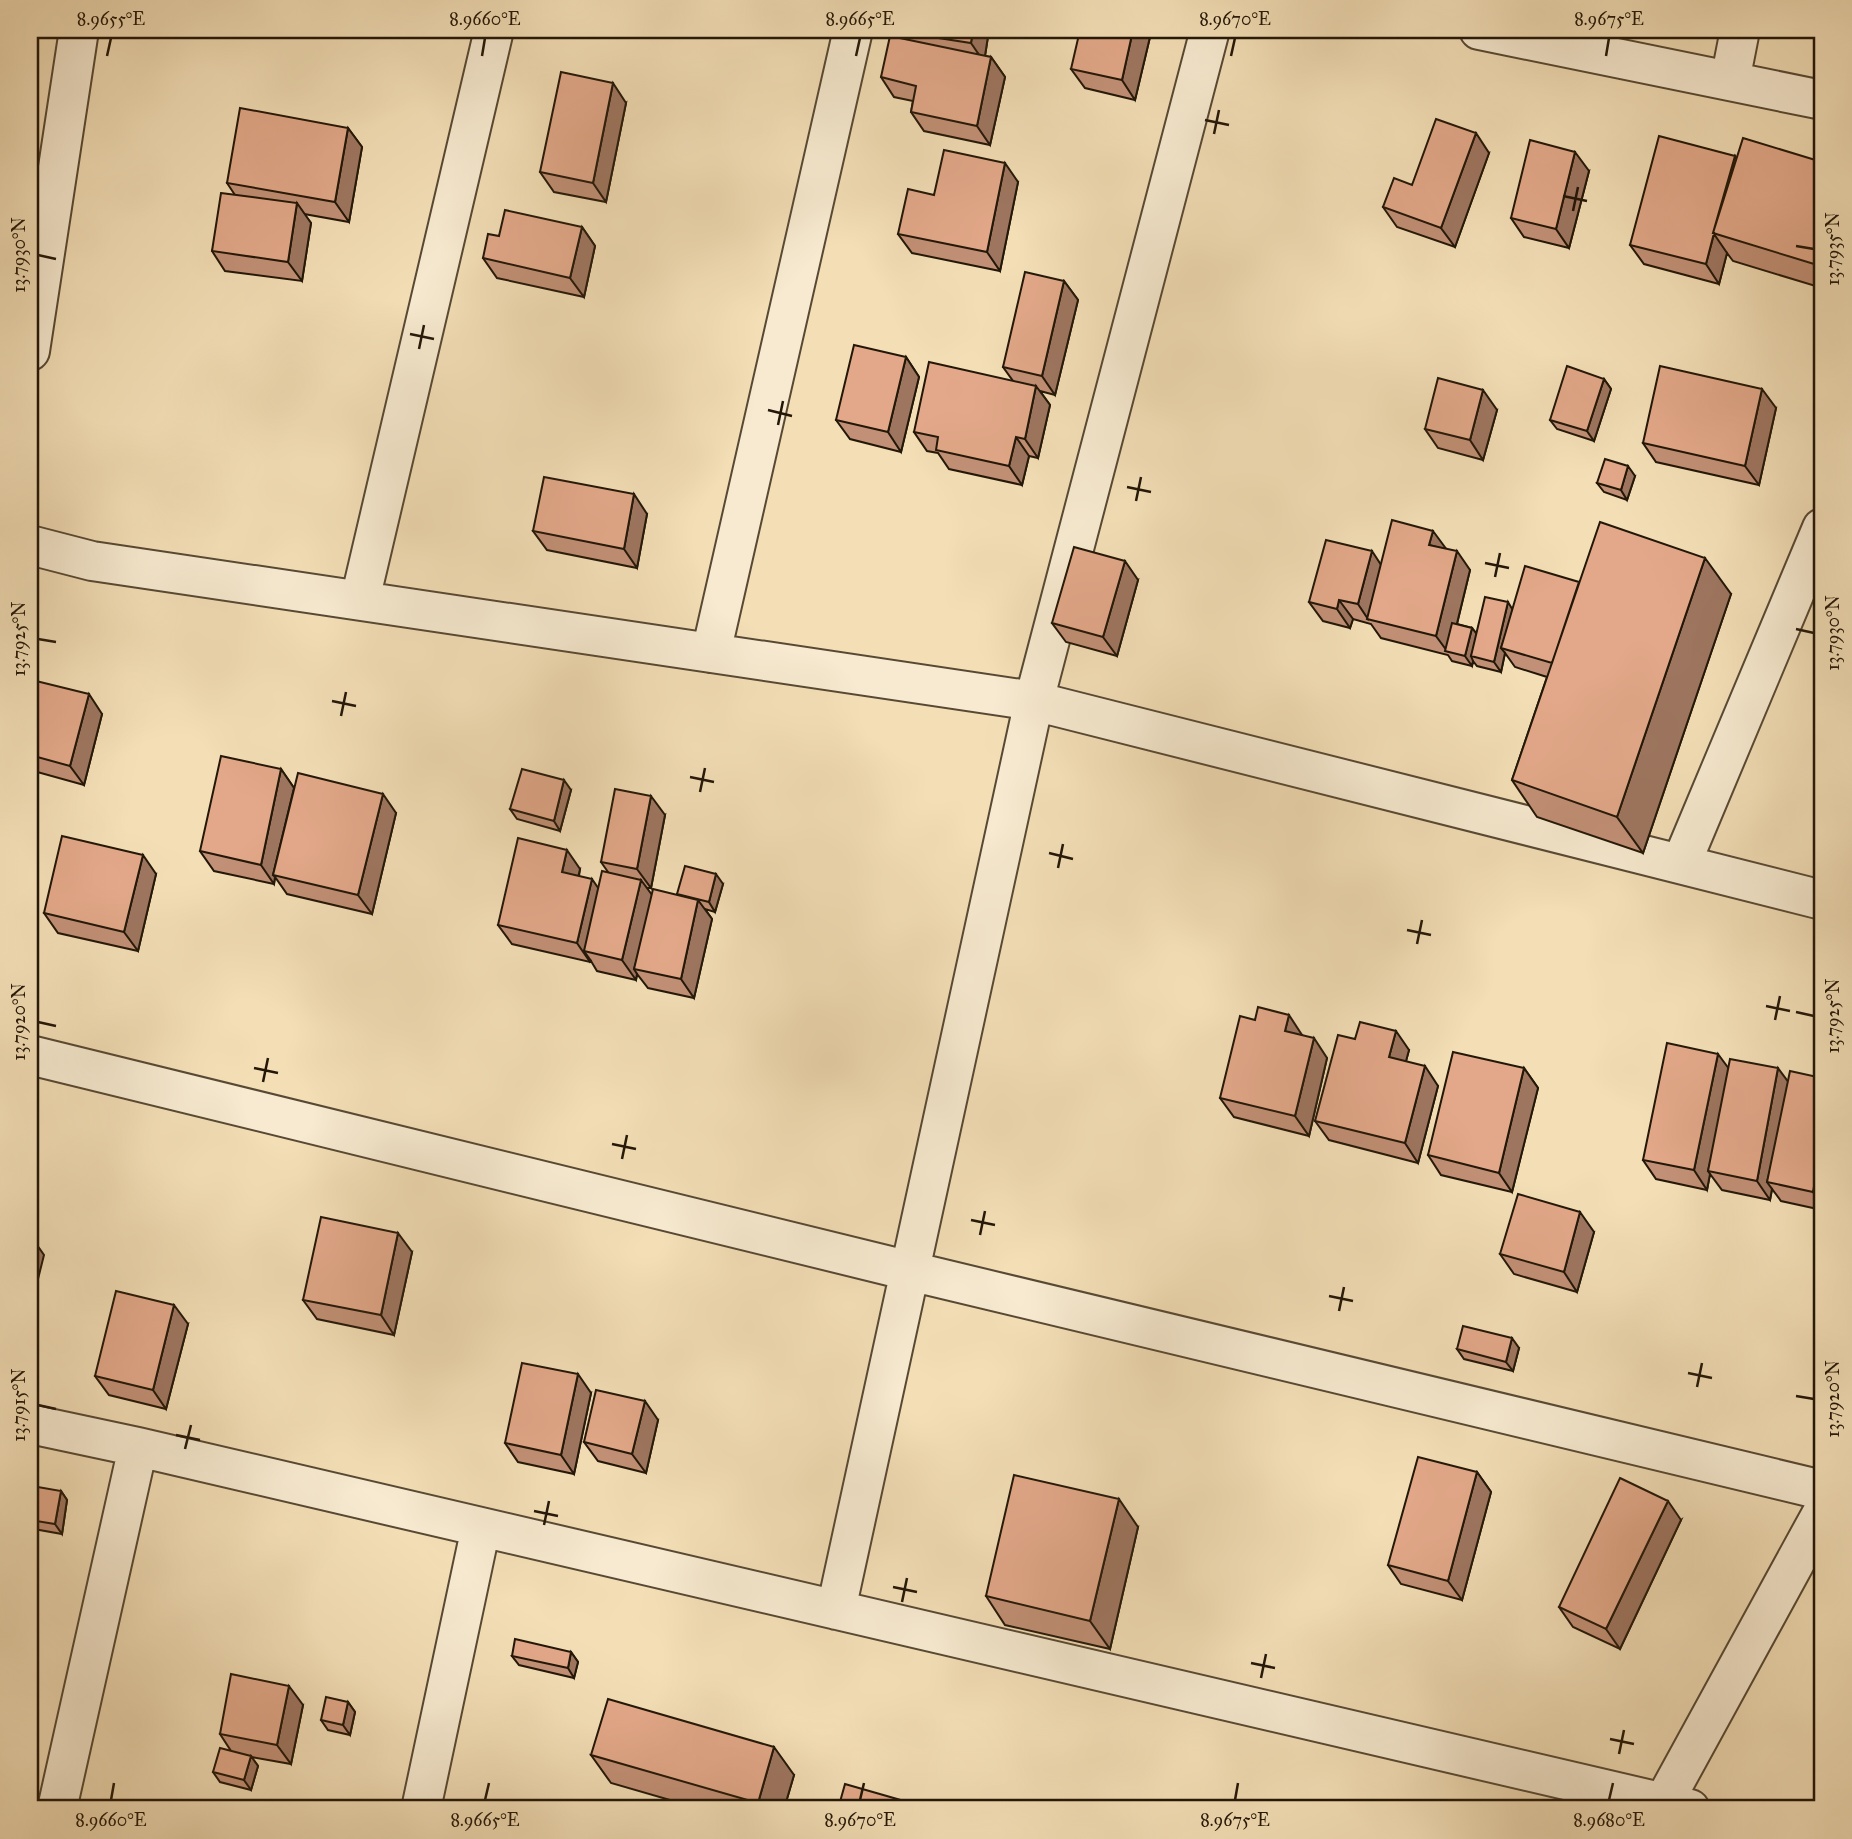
<svg xmlns="http://www.w3.org/2000/svg" width="1852" height="1839" font-family="'IM FELL Great Primer',serif">
  <style>
    .lines { fill: none; stroke-linecap: round; stroke-linejoin: round }
    .minor-casing { stroke: #574934; stroke-width: 42 }
    .minor { stroke: #f7ead0; stroke-width: 38 }
    .wall { fill: #c29076; stroke: #231708; stroke-width: 2 }
    .shaded-wall { fill: #9e7660; stroke: #231708; stroke-width: 2 }
    .building { fill: #e2a889; stroke: #231708; stroke-width: 2 }
    .ticks { fill: none; stroke: #231708; stroke-width: 2.5 }
    .neatline { fill: none; stroke: #231708; stroke-width: 2.5 }
    .ticks-label { font-size: 18px; text-anchor: middle; fill: #231708 }
  </style>
  <rect width="100%" height="100%" fill="#f3deb6"/>
  <filter id="stains"><feTurbulence type="fractalNoise" baseFrequency=".00286" numOctaves="4"/><feColorMatrix values="0 0 0 0 .2 0 0 0 0 .09 0 0 0 0 .02 0 0 0 .5 -.17"/></filter>
  <radialGradient id="worn" r=".72"><stop offset=".6" stop-color="#630" stop-opacity="0"/><stop offset="1" stop-color="#630" stop-opacity=".3"/></radialGradient>
  <g class="lines">
    <g class="minor-casing">
      <path id="minor" d="M1479,30L1822,100
        M1730,81L1740,30
        M30,351L79,30
        M30,545L92,561L1034,701L1822,900
        M360,600L494,30
        M711,653L853,30
        M1681,864L1822,528
        M30,1055L910,1271L1822,1490
        M30,1424L138,1447L1690,1809
        M836,1610L1034,701L1210,30
        M57,1809L138,1447
        M421,1809L481,1527
        M1660,1809L1822,1513"/>
    </g>
    <use href="#minor" class="minor"/>
  </g>
  <path class="wall" d="M989,30L985,56L991,57L1005,77L990,145L924,131L911,112L913,101L894,97L881,77L904,39L899,32Z
    M1150,37L1135,100L1085,88L1071,69Z
    M626,103L606,202L554,192L540,172Z
    M348,128L362,147L349,222L304,214L311,223L302,281L225,271L212,251L235,195L227,183Z
    M1489,153L1455,247L1397,227L1383,207L1412,185Z
    M1735,156L1736,159L1822,162V288L1733,261L1727,253L1719,284L1644,264L1630,245Z
    M1589,171L1569,248L1524,237L1511,218Z
    M1018,182L1000,271L912,253L898,234L934,195Z
    M582,227L595,246L584,297L497,278L483,258L499,236Z
    M1064,281L1078,300L1055,395L1040,391L1050,405L1038,458L1029,456L1022,485L949,469L938,453L927,451L914,432L1013,381L1003,367Z
    M906,357L919,377L901,452L850,439L836,420Z
    M1604,379L1611,389L1594,441L1557,429L1550,420Z
    M1776,408L1759,485L1656,462L1643,443Z
    M1497,410L1483,460L1438,448L1425,429Z
    M1635,476L1627,500L1604,492L1597,483Z
    M647,514L637,568L547,550L533,531Z
    M1445,548L1470,570L1457,624L1472,628L1476,633L1513,609L1579,583L1731,594L1643,853L1537,817L1512,780L1547,677L1515,667L1505,653L1501,672L1477,666L1473,661L1472,666L1452,661L1448,655L1381,638L1371,624L1353,619L1350,628L1323,621L1309,602L1381,564Z
    M1138,580L1117,656L1066,642L1052,623Z
    M30,686L102,714L84,785L30,770Z
    M281,769L294,788L396,813L372,914L287,894L275,877L274,884L214,871L200,851Z
    M571,790L560,831L517,819L510,809Z
    M665,815L651,888H646L651,895H678L723,884L715,912L705,909L712,919L694,998L648,988L637,974L636,980L597,971L591,961L590,962L512,944L498,925L580,869L579,876L598,888L608,872L601,862Z
    M156,874L138,951L58,933L44,913Z
    M1302,1035L1327,1058L1309,1136L1234,1117L1220,1098Z
    M1355,1039L1409,1050L1406,1061L1438,1086L1418,1163L1329,1140L1315,1121Z
    M1524,1068L1538,1088L1512,1192L1441,1175L1428,1155Z
    M1728,1068L1788,1081L1822,1078V1210L1781,1201L1772,1189L1770,1200L1722,1190L1710,1174L1707,1190L1656,1179L1643,1160Z
    M1594,1232L1577,1292L1514,1274L1500,1254Z
    M412,1252L394,1335L317,1319L303,1300Z
    M188,1324L166,1409L109,1395L95,1376Z
    M1519,1348L1513,1371L1464,1359L1457,1349Z
    M591,1393L574,1474L518,1462L505,1443Z
    M658,1420L646,1473L598,1461L584,1442Z
    M1477,1472L1491,1492L1462,1600L1401,1584L1388,1565Z
    M61,1491L67,1500L62,1534L34,1529L30,1524V1501Z
    M1681,1520L1620,1649L1573,1627L1559,1607Z
    M1138,1527L1110,1649L1005,1625L986,1596Z
    M571,1652L578,1662L574,1678L519,1665L512,1656Z
    M348,1702L355,1712L350,1735L328,1730L321,1720Z
    M303,1705L291,1764L251,1757L258,1766L251,1790L220,1782L213,1772L231,1751L220,1734Z
    M591,1755L794,1775L784,1809H701L611,1783Z"/>
  <path class="shaded-wall" d="M973,30H989L984,62L971,43Z
    M1133,30H1145L1150,37L1135,100L1122,80Z
    M991,57L1005,77L990,145L977,126Z
    M613,83L626,103L606,202L593,183Z
    M348,128L362,147L349,222L335,202Z
    M1476,133L1489,153L1455,247L1441,228Z
    M1575,152L1589,171L1569,248L1556,229Z
    M1735,156L1748,176L1714,233Z
    M1005,163L1018,182L1000,271L987,252Z
    M297,203L311,223L302,281L288,262Z
    M582,227L595,246L584,297L570,278Z
    M1714,234L1727,253L1719,284L1706,264Z
    M1822,236V276L1814,264Z
    M1064,281L1078,300L1055,395L1042,376Z
    M906,357L919,377L901,452L888,432Z
    M1604,379L1611,389L1594,441L1587,431Z
    M1036,386L1050,405L1038,458L1025,439Z
    M1762,389L1776,408L1759,485L1745,466Z
    M1483,390L1497,410L1483,460L1470,440Z
    M1016,437L1029,456L1022,485L1009,466Z
    M1628,466L1635,476L1627,500L1621,490Z
    M634,494L647,514L637,568L624,549Z
    M1433,531L1447,550L1429,545Z
    M1372,551L1385,571L1368,619L1358,604Z
    M1457,551L1470,570L1450,652L1447,651L1436,636Z
    M1705,558L1731,594L1643,853L1617,817Z
    M1125,561L1138,580L1117,656L1103,637Z
    M1339,600L1353,619L1350,628L1337,609Z
    M1508,602L1514,612L1501,648L1505,653L1501,672L1494,662Z
    M1472,628L1479,637L1471,656L1473,661L1472,666L1465,656Z
    M89,694L102,714L84,785L70,766Z
    M281,769L294,788L273,875L275,877L274,884L261,865Z
    M564,780L571,790L560,831L554,821Z
    M383,794L396,813L372,914L358,895Z
    M651,796L665,815L651,888L637,869Z
    M567,850L580,869L575,891L562,872Z
    M143,855L156,874L138,951L124,932Z
    M716,874L723,884L715,912L709,902Z
    M592,879L605,898L584,951L591,961L590,962L577,943Z
    M641,880L655,899L634,969L637,974L636,980L622,960Z
    M698,900L712,919L694,998L681,979Z
    M1289,1015L1302,1035L1299,1051L1285,1031Z
    M1396,1031L1409,1050L1402,1076L1389,1057Z
    M1314,1038L1327,1058L1309,1136L1295,1116Z
    M1718,1054L1732,1073L1708,1171L1710,1174L1707,1190L1694,1170Z
    M1425,1066L1438,1086L1418,1163L1405,1143Z
    M1524,1068L1538,1088L1512,1192L1499,1173Z
    M1778,1068L1792,1087L1767,1182L1772,1189L1770,1200L1757,1181Z
    M1822,1144V1206L1813,1192Z
    M1580,1212L1594,1232L1577,1292L1564,1272Z
    M398,1233L412,1252L394,1335L381,1315Z
    M30,1235L44,1255L34,1295L30,1289Z
    M174,1305L188,1324L166,1409L153,1390Z
    M1512,1338L1519,1348L1513,1371L1506,1362Z
    M578,1374L591,1393L574,1474L561,1455Z
    M645,1401L658,1420L646,1473L632,1454Z
    M1477,1472L1491,1492L1462,1600L1448,1581Z
    M61,1491L67,1500L62,1534L55,1524Z
    M1119,1499L1138,1527L1110,1649L1090,1621Z
    M1668,1501L1681,1520L1620,1649L1606,1629Z
    M571,1652L578,1662L574,1678L568,1668Z
    M289,1686L303,1705L291,1764L277,1745Z
    M348,1702L355,1712L350,1735L343,1725Z
    M774,1747L794,1775L784,1809H762L758,1803Z
    M251,1756L258,1766L251,1790L244,1780Z"/>
  <path class="building" d="M899,30H973L971,43L899,32Z
    M1080,30H1133L1122,80L1071,69Z
    M890,36L991,57L977,126L911,112L916,86L881,77Z
    M561,72L613,83L593,183L540,172Z
    M240,108L348,128L335,202L227,183Z
    M1436,119L1476,133L1441,228L1383,207L1394,178L1412,185Z
    M1659,136L1735,156L1713,233H1714L1706,264L1630,245Z
    M1743,138L1822,162V236L1814,264L1713,233Z
    M1530,140L1575,152L1556,229L1511,218Z
    M944,150L1005,163L987,252L898,234L908,189L934,195Z
    M221,193L297,203L288,262L212,251Z
    M505,210L582,227L570,278L483,258L488,234L499,236Z
    M1025,272L1064,281L1042,376L1003,367Z
    M854,345L906,357L888,432L836,420Z
    M929,362L1036,386L1025,439L1016,437L1009,466L936,450L938,437L914,432Z
    M1567,366L1604,379L1587,431L1550,420Z
    M1660,366L1762,389L1745,466L1643,443Z
    M1438,378L1483,390L1470,440L1425,429Z
    M1605,459L1628,466L1621,490L1597,483Z
    M544,477L634,494L624,549L533,531Z
    M1392,520L1433,531L1429,545L1457,551L1436,636L1367,619Z
    M1600,522L1705,558L1617,817L1512,780Z
    M1326,540L1372,551L1358,604L1339,600L1337,609L1309,602Z
    M1074,547L1125,561L1103,637L1052,623Z
    M1525,566L1579,582L1552,663L1501,648Z
    M1485,597L1508,602L1494,662L1471,656Z
    M1452,623L1472,628L1465,656L1445,651Z
    M32,680L89,694L70,766L30,755V687Z
    M221,756L281,769L261,865L200,851Z
    M522,769L564,780L554,821L510,809Z
    M298,773L383,794L358,895L273,875Z
    M615,789L651,796L637,869L601,862Z
    M62,836L143,855L124,932L44,913Z
    M518,838L567,850L562,872L592,879L577,943L498,925Z
    M685,866L716,874L709,902L677,894Z
    M602,871L641,880L622,960L584,951Z
    M653,889L698,900L681,979L634,969Z
    M1258,1007L1289,1015L1285,1031L1314,1038L1295,1116L1220,1098L1240,1016L1255,1020Z
    M1360,1022L1396,1031L1389,1057L1425,1066L1405,1143L1315,1121L1338,1035L1355,1039Z
    M1667,1043L1718,1054L1694,1170L1643,1160Z
    M1453,1052L1524,1068L1499,1173L1428,1155Z
    M1730,1059L1778,1068L1757,1181L1708,1171Z
    M1790,1071L1822,1078V1144L1813,1192L1767,1182Z
    M1518,1194L1580,1212L1564,1272L1500,1254Z
    M321,1217L398,1233L381,1315L303,1300Z
    M116,1291L174,1305L153,1390L95,1376Z
    M1463,1326L1512,1338L1506,1362L1457,1349Z
    M522,1363L578,1374L561,1455L505,1443Z
    M596,1390L645,1401L632,1454L584,1442Z
    M1418,1457L1477,1472L1448,1581L1388,1565Z
    M1014,1475L1119,1499L1090,1621L986,1596Z
    M1620,1478L1668,1501L1606,1629L1559,1607Z
    M32,1486L61,1491L55,1524L30,1520V1501Z
    M515,1639L571,1652L568,1668L512,1656Z
    M231,1674L289,1686L277,1745L220,1734Z
    M326,1697L348,1702L343,1725L321,1720Z
    M608,1699L774,1747L758,1803L591,1755Z
    M220,1748L251,1756L244,1780L213,1772Z
    M845,1784L932,1809H838Z"/>
  <path class="ticks" d="M107,56L111,38M482,56L485,38M856,56L860,38M1231,56L1235,38M1606,56L1609,38M1205,120L1229,125M1214,134L1219,110M1563,196L1587,201M1573,211L1578,187M1796,246L1814,249M38,255L56,259M410,334L434,339M419,349L424,325M768,410L792,416M778,425L783,401M1127,487L1151,492M1136,501L1141,477M1485,563L1509,568M1495,577L1500,553M1796,629L1814,633M38,639L56,642M332,701L356,706M341,716L346,692M690,777L714,782M700,792L705,768M1049,853L1073,859M1058,868L1063,844M1407,930L1431,935M1417,944L1422,920M1766,1006L1790,1011M1796,1012L1814,1016M1775,1020L1780,996M38,1022L56,1026M254,1068L278,1073M263,1082L268,1058M612,1144L636,1149M622,1159L627,1135M971,1220L995,1225M980,1235L985,1211M1329,1296L1353,1301M1339,1311L1344,1287M1688,1373L1712,1378M1697,1387L1702,1363M1796,1396L1814,1399M38,1405L56,1409M176,1435L200,1440M185,1449L191,1425M534,1511L558,1516M544,1525L549,1501M893,1587L917,1592M902,1602L907,1578M1251,1663L1275,1668M1261,1678L1266,1654M1610,1739L1634,1744M1619,1754L1624,1730M111,1800L114,1783M485,1800L489,1783M860,1800L864,1783M1235,1800L1238,1783M1609,1800L1613,1783"/>
  <rect width="1852" height="1839" fill="none" stroke="#f3deb6" stroke-width="77"/>
  <rect x="38" y="38" width="1776" height="1762" class="neatline"/>
  <g class="ticks-label">
    <text x="111" y="25">8.9655°E</text>
    <text x="485" y="25">8.9660°E</text>
    <text x="860" y="25">8.9665°E</text>
    <text x="1235" y="25">8.9670°E</text>
    <text x="1609" y="25">8.9675°E</text>
    <text transform="translate(1833 249) rotate(-90)" y="6">13.7935°N</text>
    <text transform="translate(19 255) rotate(-90)" y="6">13.7930°N</text>
    <text transform="translate(1833 633) rotate(-90)" y="6">13.7930°N</text>
    <text transform="translate(19 639) rotate(-90)" y="6">13.7925°N</text>
    <text transform="translate(1833 1016) rotate(-90)" y="6">13.7925°N</text>
    <text transform="translate(19 1022) rotate(-90)" y="6">13.7920°N</text>
    <text transform="translate(1833 1399) rotate(-90)" y="6">13.7920°N</text>
    <text transform="translate(19 1405) rotate(-90)" y="6">13.7915°N</text>
    <text x="111" y="1826">8.9660°E</text>
    <text x="485" y="1826">8.9665°E</text>
    <text x="860" y="1826">8.9670°E</text>
    <text x="1235" y="1826">8.9675°E</text>
    <text x="1609" y="1826">8.9680°E</text>
  </g>
  <rect width="100%" height="100%" filter="url(#stains)"/>
  <rect width="100%" height="100%" fill="url(#worn)"/>
</svg>
